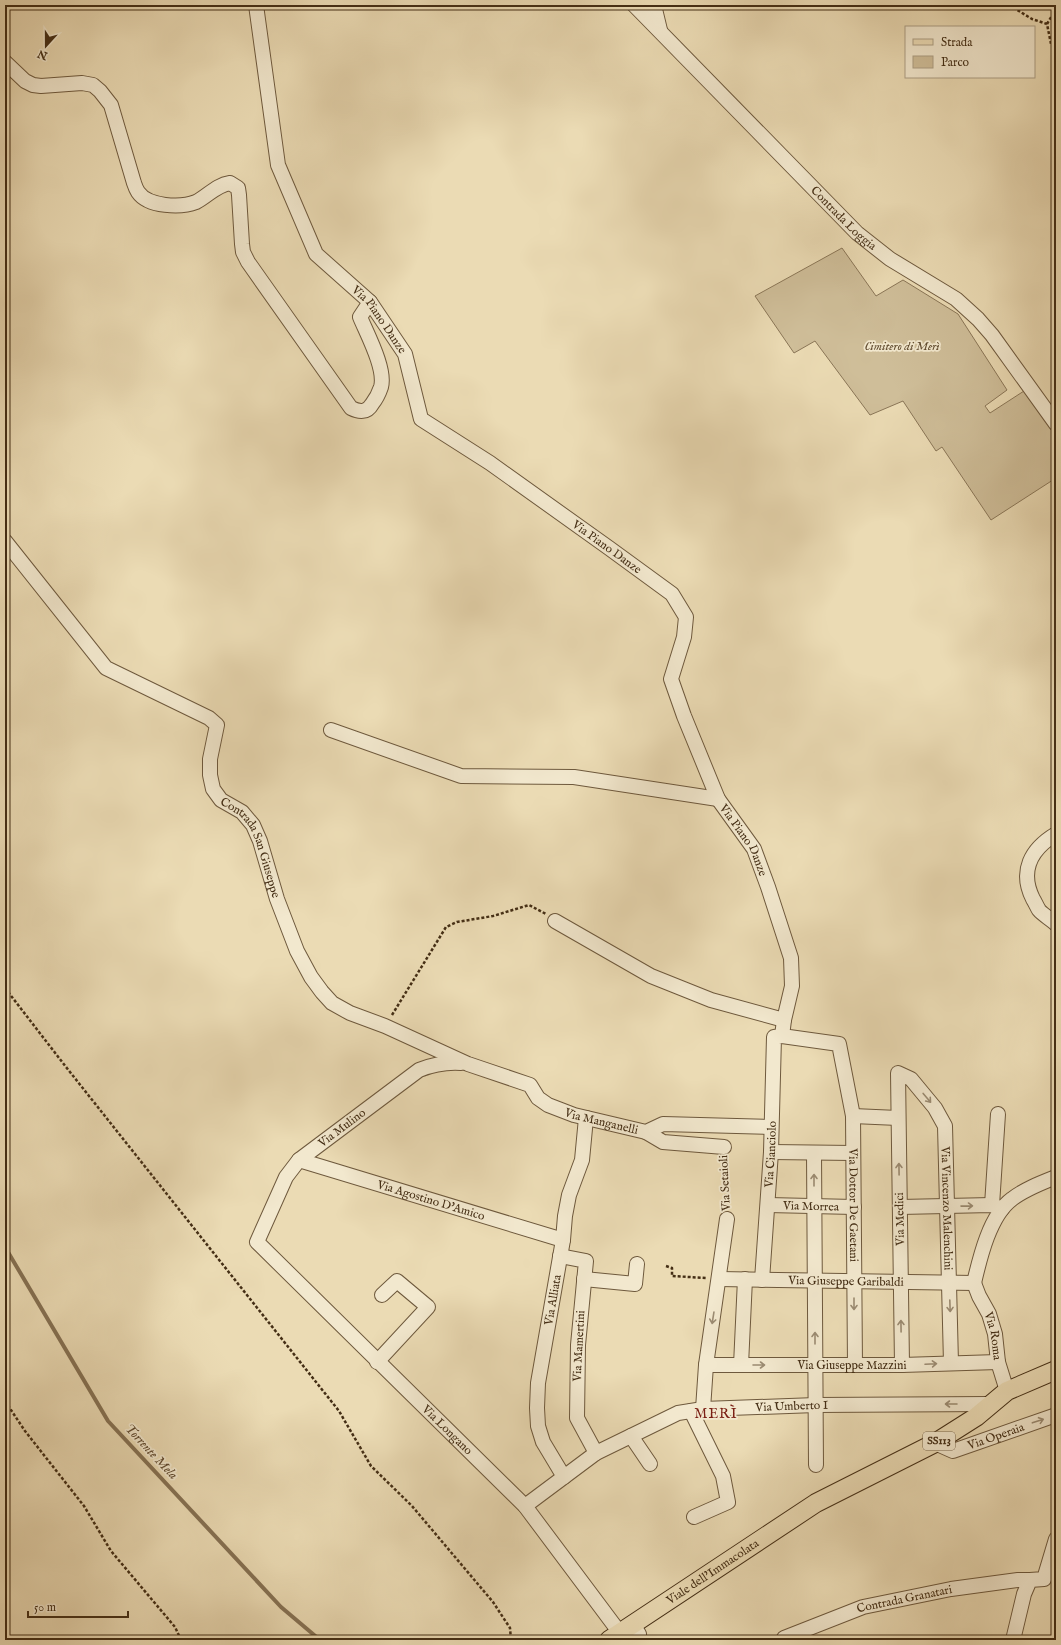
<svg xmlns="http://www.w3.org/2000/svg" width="1061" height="1645" font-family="'IM FELL English',serif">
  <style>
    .green { fill: #cfbe99; stroke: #8a7657 }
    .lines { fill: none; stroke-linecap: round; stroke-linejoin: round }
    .stream { stroke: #867254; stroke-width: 4 }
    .minor-casing { stroke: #6e593d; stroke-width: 16 }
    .major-casing { stroke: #442e15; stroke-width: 20 }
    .path { stroke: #442e15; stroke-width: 2.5; stroke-dasharray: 3 2; stroke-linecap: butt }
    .minor { stroke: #f2e8ce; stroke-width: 14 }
    .major { stroke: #ebdbb4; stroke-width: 18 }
    .oneway { stroke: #9b8b72 }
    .labels { text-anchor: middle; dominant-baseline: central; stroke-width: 3.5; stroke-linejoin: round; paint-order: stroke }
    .shield { fill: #f2e8ce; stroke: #78664c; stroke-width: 1 }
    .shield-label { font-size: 11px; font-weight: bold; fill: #442e15 }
    .street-label { font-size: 12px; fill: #442e15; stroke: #f2e8ce }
    .park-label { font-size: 12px; font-style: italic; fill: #604b2f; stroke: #f2e8ce }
    .water-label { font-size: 13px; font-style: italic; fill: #604a2f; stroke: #f2e8ce }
    .quarter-label { font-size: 14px; letter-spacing: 1px; fill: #7a1f14; stroke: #f2e8ce }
  </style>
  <rect width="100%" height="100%" fill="#ebdbb4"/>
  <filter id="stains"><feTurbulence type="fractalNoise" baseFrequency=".005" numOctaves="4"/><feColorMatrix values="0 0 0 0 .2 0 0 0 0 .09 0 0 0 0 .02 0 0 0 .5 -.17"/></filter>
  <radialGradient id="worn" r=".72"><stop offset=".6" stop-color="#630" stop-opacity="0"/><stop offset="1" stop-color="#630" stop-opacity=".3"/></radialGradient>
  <path class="green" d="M842,248L876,296L903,280L958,314L1007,390L985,406L990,413L1024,391L1056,436V478L991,520L942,447L936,451L903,401L870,415L815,341L794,353L755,296Z"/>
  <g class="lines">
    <path class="stream" d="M5,1247L108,1421L281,1607L320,1640"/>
    <g class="minor-casing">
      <g id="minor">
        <path id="s1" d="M256,5L278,165L316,254L370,302L405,354L421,419L490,463L609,548L672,594L686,617L684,637L671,679L684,716L718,799L754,849L768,887L791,958L792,986L784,1020L782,1036L839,1044L853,1116L855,1365"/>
        <path id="s2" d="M634,5L857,233L890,259L956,299L978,319L992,335L1056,424"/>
        <path d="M654,5L660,30"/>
        <path d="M5,62L25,81L33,85L41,86L82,83L93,85L100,91L111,105L134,183C135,186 136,189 138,192C148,207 181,208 196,202C208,196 216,185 230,183L238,188L239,195L242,244L243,252L248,262L351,408C359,412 367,413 372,404C376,399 379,393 381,387C386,369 367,334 360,317L370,302"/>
        <path id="s3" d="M5,541L106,668L209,718L217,725L210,759V775L213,789L221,800L242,812L253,825L260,841L277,899L297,951L311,977L322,992L332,1003L350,1013L385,1026L468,1064L530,1085L538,1098L548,1105L574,1115L646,1132L663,1124L771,1127"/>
        <path d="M331,730L461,776L574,777L718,799"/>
        <path d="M1056,834C1031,849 1019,871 1033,899C1035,902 1037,907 1039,910C1043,915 1051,919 1056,924"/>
        <path d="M555,921L651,976L711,1000L784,1020"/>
        <path id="s4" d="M461,1063C446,1062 434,1064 419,1070L299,1160L286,1177L257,1242L525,1506L620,1633"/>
        <path d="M853,1116L898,1118"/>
        <path d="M646,1132L663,1142L724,1147"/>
        <path d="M771,1152L853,1153"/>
        <path d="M814,1153L816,1465"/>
        <path id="s5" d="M299,1160L563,1240"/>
        <path id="s6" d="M768,1205L854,1207"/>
        <path d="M992,1205L998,1114"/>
        <path d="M900,1207L992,1205L1002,1209"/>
        <path d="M560,1256L586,1261L578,1345L577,1418L596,1453"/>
        <path d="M584,1279L635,1284L637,1264"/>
        <path id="s7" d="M719,1279L974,1283"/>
        <path id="s8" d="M762,1280L771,1152L774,1037L782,1036"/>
        <path d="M974,1283C980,1257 990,1215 1012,1199C1025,1189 1041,1183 1056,1177"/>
        <path id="s9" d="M974,1283L979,1296L989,1314L995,1334L998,1362L1007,1391"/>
        <path d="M377,1362L428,1307L397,1281L382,1295"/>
        <path id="s10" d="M706,1365H902L998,1362"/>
        <path d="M741,1365L745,1279"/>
        <path id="s11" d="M902,1365L898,1073L911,1079L935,1108L945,1126L951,1363"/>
        <path d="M703,1409L706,1365L727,1219"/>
        <path d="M691,1411L723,1476L728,1502L694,1517"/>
        <path d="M631,1436L650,1464"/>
        <path id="s12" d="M935,1443L953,1451L1056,1415"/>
        <path id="s13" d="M564,1477L543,1442L538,1426L537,1408L538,1383L563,1240L565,1216L569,1195L582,1160L586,1118"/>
        <path id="s14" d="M525,1506L596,1453L678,1413L703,1409L816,1405L990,1404"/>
        <path d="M633,1624L639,1634L637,1640"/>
        <path id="s15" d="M784,1638L863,1607L951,1589L1018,1580H1030"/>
        <path d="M1013,1640L1024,1594L1030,1580L1044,1579L1056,1539"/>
      </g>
    </g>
    <g class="major-casing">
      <g id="major">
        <path id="s16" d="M609,1640L816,1503L935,1443L976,1417L1007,1391L1056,1370"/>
      </g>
    </g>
    <path class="path" d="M1009,5L1032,19L1047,24L1051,44L1056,51
      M1047,24L1056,9
      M5,988L66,1067L339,1411L371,1466L412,1506L493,1602L510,1628L511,1640
      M392,1015L446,927L457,922L493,916L529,905L546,914
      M724,1159L726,1208
      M666,1266L672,1268V1276L706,1278
      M5,1401L25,1431L84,1506L111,1551L175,1627L181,1640"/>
    <use href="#minor" class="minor"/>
    <use href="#major" class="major"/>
  </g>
  <defs><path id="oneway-shaft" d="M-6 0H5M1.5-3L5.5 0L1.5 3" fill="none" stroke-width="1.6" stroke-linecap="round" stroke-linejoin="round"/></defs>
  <g class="oneway">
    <use href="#oneway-shaft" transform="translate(927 1098) rotate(50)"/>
    <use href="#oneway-shaft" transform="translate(899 1169) rotate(-91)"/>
    <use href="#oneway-shaft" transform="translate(814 1180) rotate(-90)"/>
    <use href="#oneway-shaft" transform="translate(967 1206) rotate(-1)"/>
    <use href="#oneway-shaft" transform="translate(854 1304) rotate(90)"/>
    <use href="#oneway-shaft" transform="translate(950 1306) rotate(88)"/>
    <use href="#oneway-shaft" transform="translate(713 1318) rotate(99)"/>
    <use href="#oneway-shaft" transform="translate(901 1326) rotate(-91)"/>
    <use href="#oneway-shaft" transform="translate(815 1338) rotate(-90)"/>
    <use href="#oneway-shaft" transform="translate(931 1364) rotate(-3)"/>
    <use href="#oneway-shaft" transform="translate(759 1365)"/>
    <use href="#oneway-shaft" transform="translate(951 1404) rotate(180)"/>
    <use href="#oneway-shaft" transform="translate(1038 1421) rotate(-18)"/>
  </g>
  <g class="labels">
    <rect class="shield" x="923" y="1432" width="32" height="18" rx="3"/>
    <g class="shield-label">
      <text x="939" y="1441">SS113</text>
    </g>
    <g class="street-label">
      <text stroke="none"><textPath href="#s2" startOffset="299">Contrada Loggia</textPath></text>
      <text stroke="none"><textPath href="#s1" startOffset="350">Via Piano Danze</textPath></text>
      <text stroke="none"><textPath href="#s1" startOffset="686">Via Piano Danze</textPath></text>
      <text stroke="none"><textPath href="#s1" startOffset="1035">Via Piano Danze</textPath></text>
      <text stroke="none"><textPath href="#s3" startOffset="425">Contrada San Giuseppe</textPath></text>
      <text stroke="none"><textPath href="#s3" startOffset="902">Via Manganelli</textPath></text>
      <text transform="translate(342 1128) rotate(-37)">Via Mulino</text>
      <text stroke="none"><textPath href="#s8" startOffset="126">Via Cianciolo</textPath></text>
      <text transform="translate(725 1183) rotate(-93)">Via Setaioli</text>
      <text stroke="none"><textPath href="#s5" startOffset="138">Via Agostino D'Amico</textPath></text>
      <text stroke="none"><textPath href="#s1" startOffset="1462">Via Dottor De Gaetani</textPath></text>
      <text stroke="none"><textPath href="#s6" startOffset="43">Via Morrea</textPath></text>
      <text stroke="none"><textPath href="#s11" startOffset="447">Via Vincenzo Malenchini</textPath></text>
      <text transform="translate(900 1219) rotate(-91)">Via Medici</text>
      <text stroke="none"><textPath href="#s7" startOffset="127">Via Giuseppe Garibaldi</textPath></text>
      <text stroke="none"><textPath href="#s13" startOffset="185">Via Alliata</textPath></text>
      <text stroke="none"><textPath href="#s9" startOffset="57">Via Roma</textPath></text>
      <text transform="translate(579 1346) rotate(-87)">Via Mamertini</text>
      <text stroke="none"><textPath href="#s10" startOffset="146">Via Giuseppe Mazzini</textPath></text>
      <text stroke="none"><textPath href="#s14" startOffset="294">Via Umberto I</textPath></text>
      <text stroke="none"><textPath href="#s4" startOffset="553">Via Longano</textPath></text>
      <text stroke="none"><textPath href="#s12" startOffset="65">Via Operaia</textPath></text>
      <text stroke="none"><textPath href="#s16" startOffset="124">Viale dell'Immacolata</textPath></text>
      <text stroke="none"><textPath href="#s15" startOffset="127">Contrada Granatari</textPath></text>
    </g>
    <g class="park-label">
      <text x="902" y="346">Cimitero di Merì</text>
    </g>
    <g class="water-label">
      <text transform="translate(151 1452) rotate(47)">Torrente Mela</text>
    </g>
    <g class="quarter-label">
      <text x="716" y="1414">MERÌ</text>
    </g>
  </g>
  <rect width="1061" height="1645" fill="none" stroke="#ebdbb4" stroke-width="20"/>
  <rect x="6" y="6" width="1049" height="1633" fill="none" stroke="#442e15" stroke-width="2"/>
  <rect x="10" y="10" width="1041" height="1625" fill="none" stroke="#442e15"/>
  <rect x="905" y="26" width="130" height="52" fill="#f2e8ce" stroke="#ac9e84"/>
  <rect x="913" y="39" width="20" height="6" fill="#ebdbb4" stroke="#ac9e84"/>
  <text x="941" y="46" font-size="12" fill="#442e15">Strada</text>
  <rect x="913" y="56" width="20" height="12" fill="#cfbe99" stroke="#ac9e84"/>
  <text x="941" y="66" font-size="12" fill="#442e15">Parco</text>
  <g transform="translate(46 46) rotate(201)" stroke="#f2e8ce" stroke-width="3" paint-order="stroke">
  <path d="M0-3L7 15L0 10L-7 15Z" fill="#442e15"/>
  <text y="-6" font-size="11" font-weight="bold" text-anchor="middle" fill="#442e15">N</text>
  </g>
  <path d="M28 1611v6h100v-6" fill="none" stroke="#442e15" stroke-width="2"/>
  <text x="34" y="1611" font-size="12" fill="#442e15" stroke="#f2e8ce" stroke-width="3" paint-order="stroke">50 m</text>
  <rect width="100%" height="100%" filter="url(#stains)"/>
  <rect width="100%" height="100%" fill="url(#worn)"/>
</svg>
